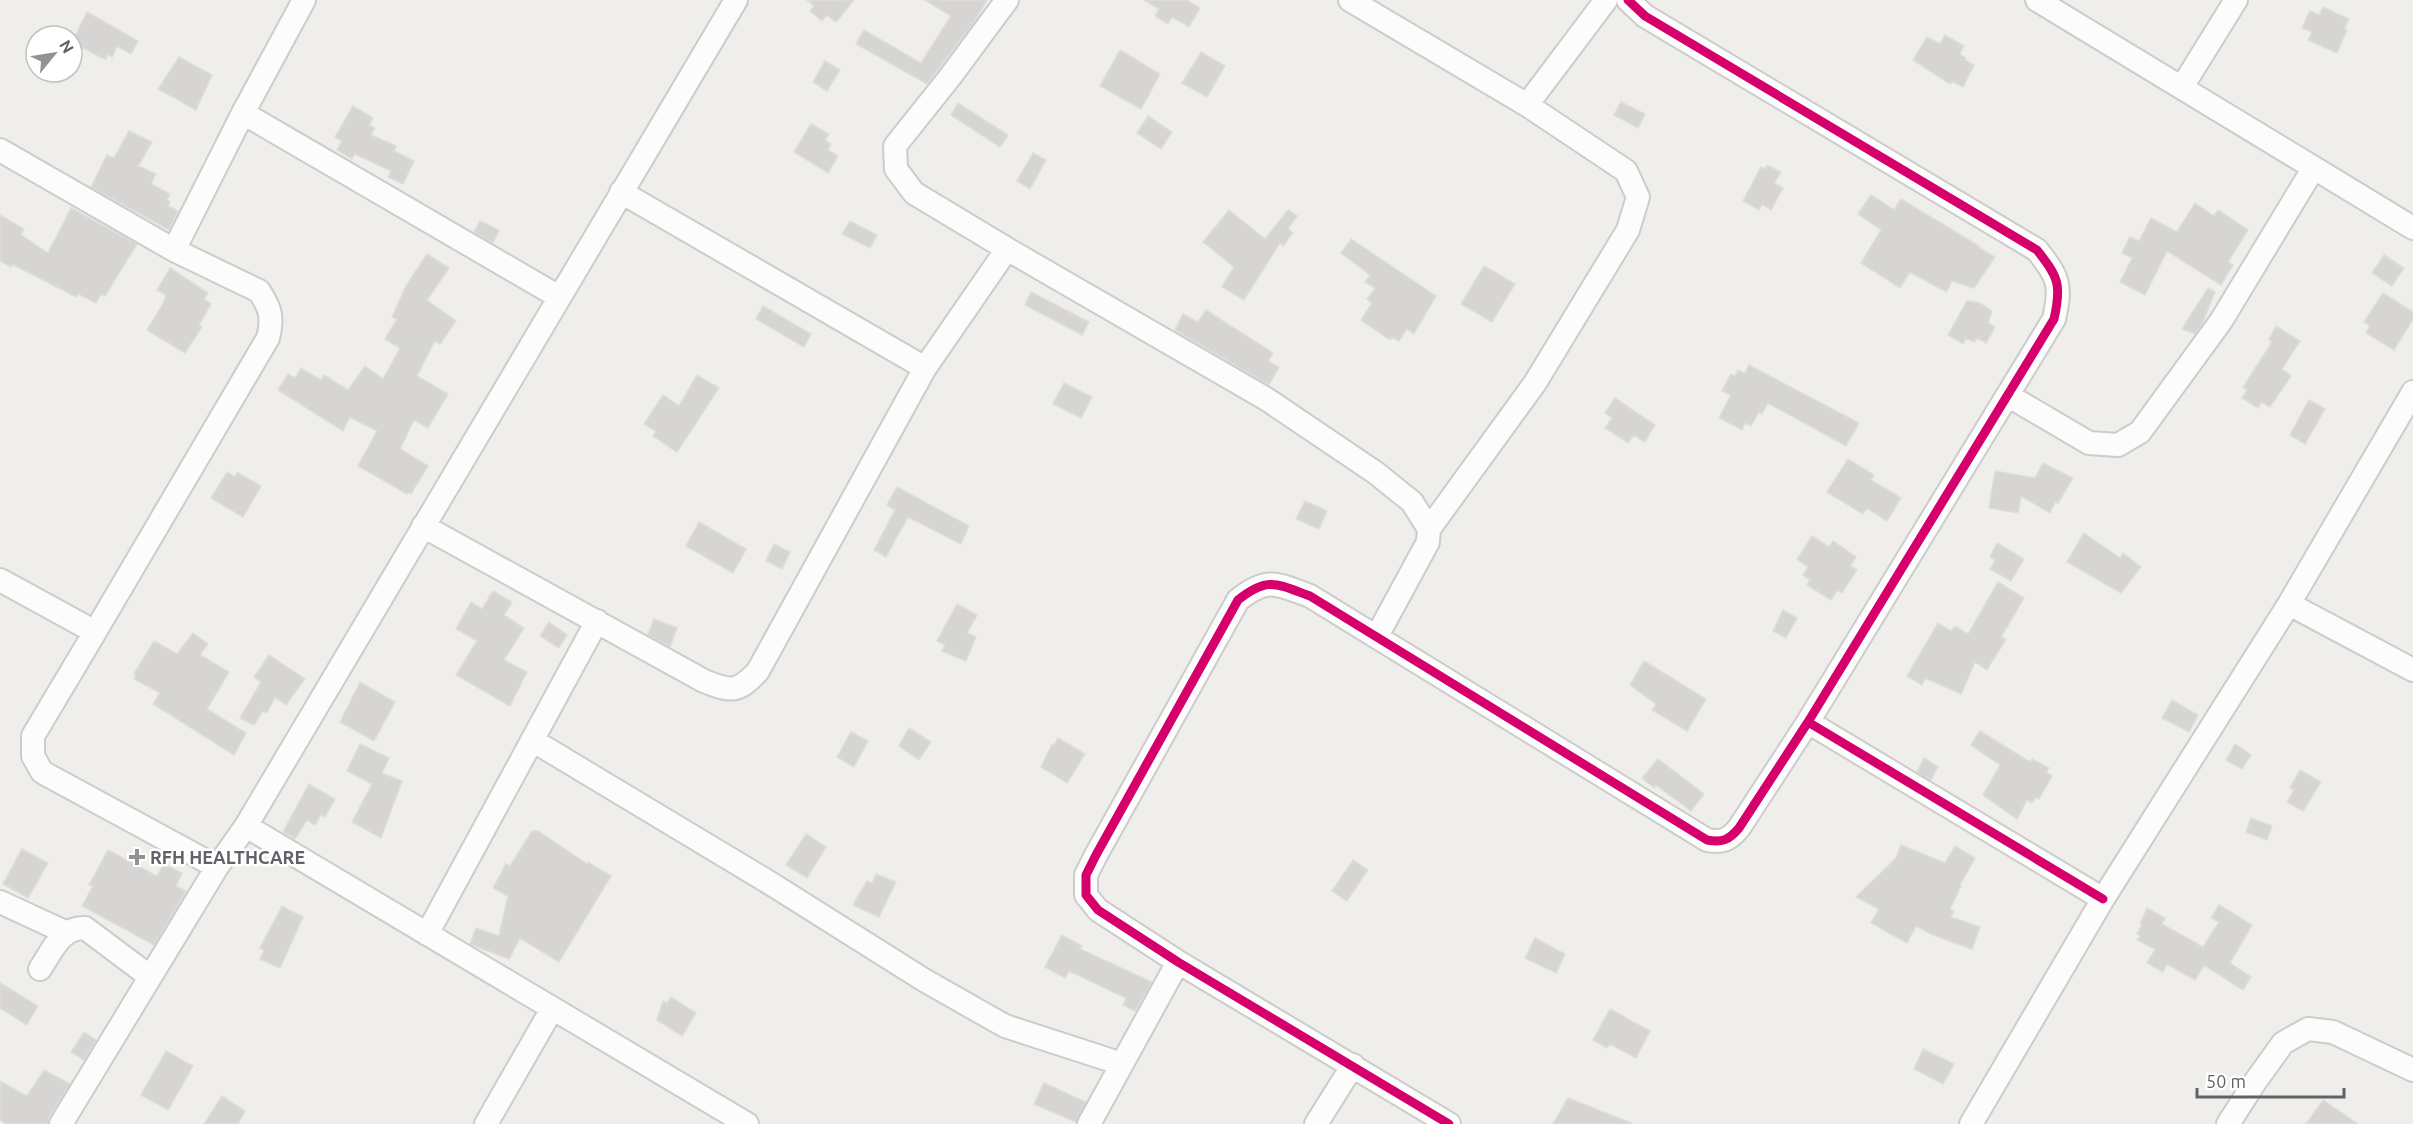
<svg xmlns="http://www.w3.org/2000/svg" width="2413" height="1124" font-family="Ubuntu,sans-serif">
  <style>
    .building { fill: #d6d5d3; stroke: #deddd9; stroke-width: 1.5 }
    .lines { fill: none; stroke-linecap: round; stroke-linejoin: round }
    .minor-casing { stroke: #cbcccc; stroke-width: 26 }
    .minor { stroke: #fdfcfc; stroke-width: 22 }
    .cycleway-casing { stroke: #fff; stroke-width: 13 }
    .cycleway { stroke: #d6006c; stroke-width: 9 }
    .poi-dot { fill: #919496; stroke: #fff; stroke-width: 2 }
    .labels { text-anchor: middle; dominant-baseline: central; stroke-width: 5; stroke-linejoin: round; paint-order: stroke }
    .poi-label { font-size: 18px; font-weight: bold; fill: #5f6368; stroke: #fff; text-anchor: start }
  </style>
  <rect width="100%" height="100%" fill="#efeeea"/>
  <path class="building" d="M807,0H854L836,22L827,15L822,21L810,11L814,6Z
    M925,0H987L974,22L927,84L856,44L864,30L921,63L951,16Z
    M1144,0H1187L1200,8L1189,27L1172,17L1168,24L1155,16L1159,9Z
    M2323,7L2349,19L2344,29L2347,30L2337,53L2308,40L2312,32L2302,28L2310,11L2319,15Z
    M87,12L138,41L131,54L117,46L112,57L108,54L106,59L102,58L72,42Z
    M1945,35L1964,46L1960,54L1966,58L1965,60L1974,65L1963,87L1952,81L1950,84L1913,60L1927,37L1940,44Z
    M1120,50L1160,74L1141,109L1100,86Z
    M1201,52L1225,66L1207,97L1182,83Z
    M179,57L212,75L196,110L158,89Z
    M825,61L840,70L827,91L813,82Z
    M1621,102L1645,114L1638,128L1614,115Z
    M958,103L1008,135L1000,147L951,115Z
    M353,106L373,118L369,125L375,128L371,135L396,146L394,151L414,161L403,184L388,177L391,171L355,154L352,159L337,150L342,141L335,137Z
    M1148,116L1172,132L1161,149L1137,133Z
    M811,124L829,134L825,140L831,144L828,150L838,156L828,173L794,152Z
    M129,131L152,142L138,166L156,174L151,184L170,194L167,200L170,202L168,206L178,211L169,230L91,187L107,155L114,158Z
    M1033,153L1046,160L1030,189L1017,181Z
    M1767,165L1781,172L1774,183L1783,188L1771,210L1762,204L1759,210L1743,201L1761,167L1765,169Z
    M1871,195L1894,210L1901,199L1979,246L1978,247L1995,257L1974,288L1952,281L1946,292L1910,272L1900,288L1861,263L1881,230L1858,214Z
    M2195,203L2214,216L2218,210L2248,230L2228,262L2233,265L2221,285L2167,251L2145,295L2120,282L2132,258L2122,253L2130,237L2139,241L2151,218L2177,232Z
    M71,208L137,244L105,296L101,294L96,303L78,294L76,297L12,264L11,267L0,261V215L24,229L21,235L48,253Z
    M1229,210L1265,239L1288,210L1297,216L1288,229L1293,233L1283,246L1280,243L1244,300L1222,287L1234,267L1203,242Z
    M480,221L499,230L493,243L474,232Z
    M850,221L877,235L870,248L842,234Z
    M1351,239L1436,296L1414,334L1407,329L1399,341L1392,337L1390,340L1361,320L1372,303L1367,299L1375,288L1365,282L1370,275L1341,253Z
    M427,254L449,268L427,300L456,321L440,344L435,341L417,376L448,394L428,428L414,420L400,449L428,466L411,494L408,492L407,494L358,466L377,431L350,417L343,431L278,390L288,374L295,378L301,368L321,380L324,375L348,390L365,366L383,379L400,348L385,339L397,319L392,317L406,286Z
    M2384,255L2404,268L2392,286L2372,273Z
    M1484,266L1515,284L1492,322L1461,304Z
    M170,268L208,293L204,299L211,304L199,325L202,327L185,353L147,330L164,302L166,295L157,290Z
    M2208,288L2215,292L2202,324L2195,334L2182,329Z
    M1031,292L1089,322L1082,335L1025,305Z
    M2383,293L2413,312V319L2394,350L2366,333L2370,326L2364,322Z
    M1967,301L1980,303L1992,311L1988,323L1995,327L1986,343L1977,338L1974,342L1966,338L1963,344L1948,335Z
    M763,306L811,334L804,347L756,319Z
    M1206,310L1273,353L1268,361L1279,367L1269,385L1175,330L1183,314L1198,322Z
    M2276,326L2300,341L2282,369L2291,376L2270,407L2262,402L2258,408L2242,398L2247,390L2243,387L2272,342L2269,339Z
    M1749,365L1859,423L1846,446L1768,403L1762,414L1759,412L1751,426L1745,423L1742,430L1719,418L1731,395L1722,391L1731,374L1735,376L1738,370L1745,373Z
    M697,375L719,388L677,452L653,436L656,431L644,424L663,395L679,406Z
    M1064,383L1092,397L1081,418L1053,404Z
    M1615,398L1655,425L1645,442L1634,435L1628,443L1605,428L1612,418L1605,413Z
    M2309,400L2325,409L2305,444L2290,435Z
    M1848,459L1874,475L1871,480L1901,498L1887,521L1867,508L1863,514L1827,492Z
    M2043,463L2073,478L2058,503L2055,502L2050,513L2021,496L2018,513L1989,508L1995,471L2035,478Z
    M227,472L235,477L237,472L261,486L243,517L211,498Z
    M897,487L969,526L961,544L908,517L886,557L874,550L895,510L887,505Z
    M1305,501L1327,511L1319,529L1296,519Z
    M699,522L746,549L733,573L686,546Z
    M2084,533L2120,558L2123,553L2141,567L2121,593L2067,562Z
    M1812,536L1829,547L1833,541L1856,557L1850,566L1857,570L1842,593L1837,590L1831,600L1807,585L1810,580L1803,575L1808,567L1797,559Z
    M1997,543L2024,559L2011,581L1990,569L1995,560L1990,557Z
    M774,544L790,552L782,569L766,561Z
    M1998,582L2024,598L2001,637L2006,639L1987,670L1975,662L1961,694L1925,678L1922,685L1907,676L1938,623L1951,631L1955,626L1968,634Z
    M493,591L512,602L504,615L524,628L504,660L527,672L510,706L456,675L477,641L456,629L471,602L482,609Z
    M957,604L977,615L967,633L976,637L966,661L942,651L945,645L937,641Z
    M1783,610L1797,618L1786,638L1773,631Z
    M654,619L677,628L670,647L648,635Z
    M549,622L567,635L559,648L540,636Z
    M193,633L208,644L200,655L229,672L207,709L246,733L234,755L153,704L160,693L134,679L136,675L134,674L154,641L177,654Z
    M269,655L305,679L286,705L275,697L267,713L263,711L254,725L240,718L261,682L254,677Z
    M1644,661L1706,699L1687,731L1652,710L1656,704L1630,685Z
    M360,682L395,702L374,741L340,722Z
    M2172,700L2198,715L2189,732L2162,718Z
    M909,728L931,742L919,760L899,746Z
    M1980,731L2030,762L2032,759L2049,768L2046,772L2052,776L2039,799L2036,797L2032,803L2027,800L2017,819L1983,795L2000,765L1971,745Z
    M851,732L868,741L854,767L837,757Z
    M1058,738L1085,754L1067,783L1041,767L1052,744L1054,745Z
    M360,744L389,758L382,773L402,781L381,838L352,822L372,784L347,771Z
    M2235,744L2251,755L2242,769L2226,760Z
    M1924,758L1938,767L1931,780L1917,772Z
    M1658,759L1704,794L1691,811L1656,785L1654,788L1642,778Z
    M2300,770L2321,782L2303,811L2287,802L2294,790L2290,788Z
    M309,784L335,799L325,817L321,815L315,825L307,820L295,839L283,832Z
    M2251,818L2272,826L2267,840L2246,832Z
    M532,831H538L587,864L588,862L611,876L559,962L520,938L509,959L470,944L476,928L499,936L508,896L493,888L506,864L510,866Z
    M806,834L826,847L807,878L786,865Z
    M1901,845L1945,863L1955,846L1975,858L1960,885L1961,886L1950,909L1954,911L1951,917L1980,927L1972,949L1933,935L1916,926L1907,943L1871,923L1879,909L1856,897L1896,858Z
    M22,849L48,863L28,898L3,884Z
    M108,850L157,876L164,864L182,873L176,886L186,891L154,945L82,906L93,886L89,885Z
    M1353,860L1368,870L1347,901L1332,891Z
    M876,874L896,882L879,917L853,905L867,881L872,883Z
    M2219,905L2252,925L2230,963L2251,977L2243,990L2204,965L2195,980L2167,964L2163,972L2147,963L2155,949L2137,940L2140,936L2137,934L2142,925L2140,924L2147,908L2165,918L2162,924L2203,947L2219,922L2211,918Z
    M282,906L303,917L280,968L260,959L264,950L260,948Z
    M1062,935L1082,946L1080,949L1152,982L1135,1011L1123,1005L1126,998L1069,971L1065,978L1045,967Z
    M1535,938L1565,954L1556,973L1525,958Z
    M0,983L38,1006L27,1025L0,1008Z
    M671,997L696,1013L682,1036L657,1020L663,1001L667,1003Z
    M1610,1009L1650,1031L1636,1058L1610,1044L1607,1048L1593,1040Z
    M84,1032L96,1040L84,1060L71,1052Z
    M1923,1049L1954,1064L1943,1084L1914,1069Z
    M166,1051L193,1066L168,1110L141,1095Z
    M44,1070L70,1084L49,1117L48,1124H6L0,1120V1081L27,1096Z
    M1044,1083L1086,1102L1076,1122L1034,1104Z
    M222,1096L245,1111L238,1124H204Z
    M1568,1098L1631,1123V1124H1553Z
    M2323,1100L2358,1124H2306Z"/>
  <g class="lines">
    <g class="minor-casing">
      <path id="minor" d="M1007,0L950,77L895,146L896,169L914,193L1007,249L1268,400L1376,473L1412,502L1429,529L1428,542L1377,636
        M1350,0L1527,105L1626,171L1638,197L1628,230L1535,383L1429,529
        M1628,0L1645,16L2037,250C2058,277 2062,284 2054,319L1808,722L2103,899
        M2037,0L2413,228
        M2182,87L2236,0
        M1527,105L1606,0
        M243,113L559,297
        M0,150L174,250L259,291C271,309 273,318 268,338L95,632L0,580
        M621,192L925,368L1007,249
        M174,250L243,113L304,0
        M2009,396L2089,443L2118,445L2140,432L2221,321L2313,169
        M423,526L704,681C731,692 738,693 758,671L925,368
        M2289,604L2413,670
        M95,632L33,736V756L42,772L217,867
        M532,740L765,880L924,980L1005,1026L1122,1064
        M246,826L747,1124
        M0,902L65,932
        M427,934L597,621
        M40,969C52,951 61,927 85,928L149,976
        M61,1124L217,867L246,826L736,0
        M486,1124L552,1009
        M1089,1124L1178,962
        M1316,1124L1353,1065
        M1449,1124L1178,962L1098,910L1086,895V875L1096,855L1238,600C1268,576 1277,584 1310,596L1707,840C1722,843 1729,840 1739,828L1808,722
        M1971,1124L2103,899L2289,604L2413,392
        M2228,1124L2255,1082L2283,1043L2308,1029L2333,1032L2413,1070"/>
    </g>
    <use href="#minor" class="minor"/>
    <g class="cycleway-casing">
      <path id="cycleway" d="M1628,0L1645,16L2037,250C2058,277 2062,284 2054,319L1808,722L2103,899
        M1449,1124L1178,962L1098,910L1086,895V875L1096,855L1238,600C1268,576 1277,584 1310,596L1707,840C1722,843 1729,840 1739,828L1808,722"/>
    </g>
    <use href="#cycleway" class="cycleway"/>
  </g>
  <path class="poi-dot" d="M134 848h6v6h6v6h-6v6h-6v-6h-6v-6h6z"/>
  <g class="labels">
    <g class="poi-label">
      <text x="150" y="857">RFH HEALTHCARE</text>
    </g>
  </g>
  <g transform="translate(54 54) rotate(60)"><circle r="28" fill="#ffffff" stroke="#bfc1c3" stroke-width="1.5"/>
  <path d="M0-4.5L10 22L0 15L-10 22Z" fill="#919496"/>
  <text y="-9" font-size="16" font-weight="bold" text-anchor="middle" fill="#5f6368">N</text>
  </g>
  <path d="M2197 1088v9h147v-9" fill="none" stroke="#5f6368" stroke-width="3"/>
  <text x="2206" y="1088" font-size="18" fill="#5f6368" stroke="#ffffff" stroke-width="4.5" paint-order="stroke">50 m</text>
</svg>
